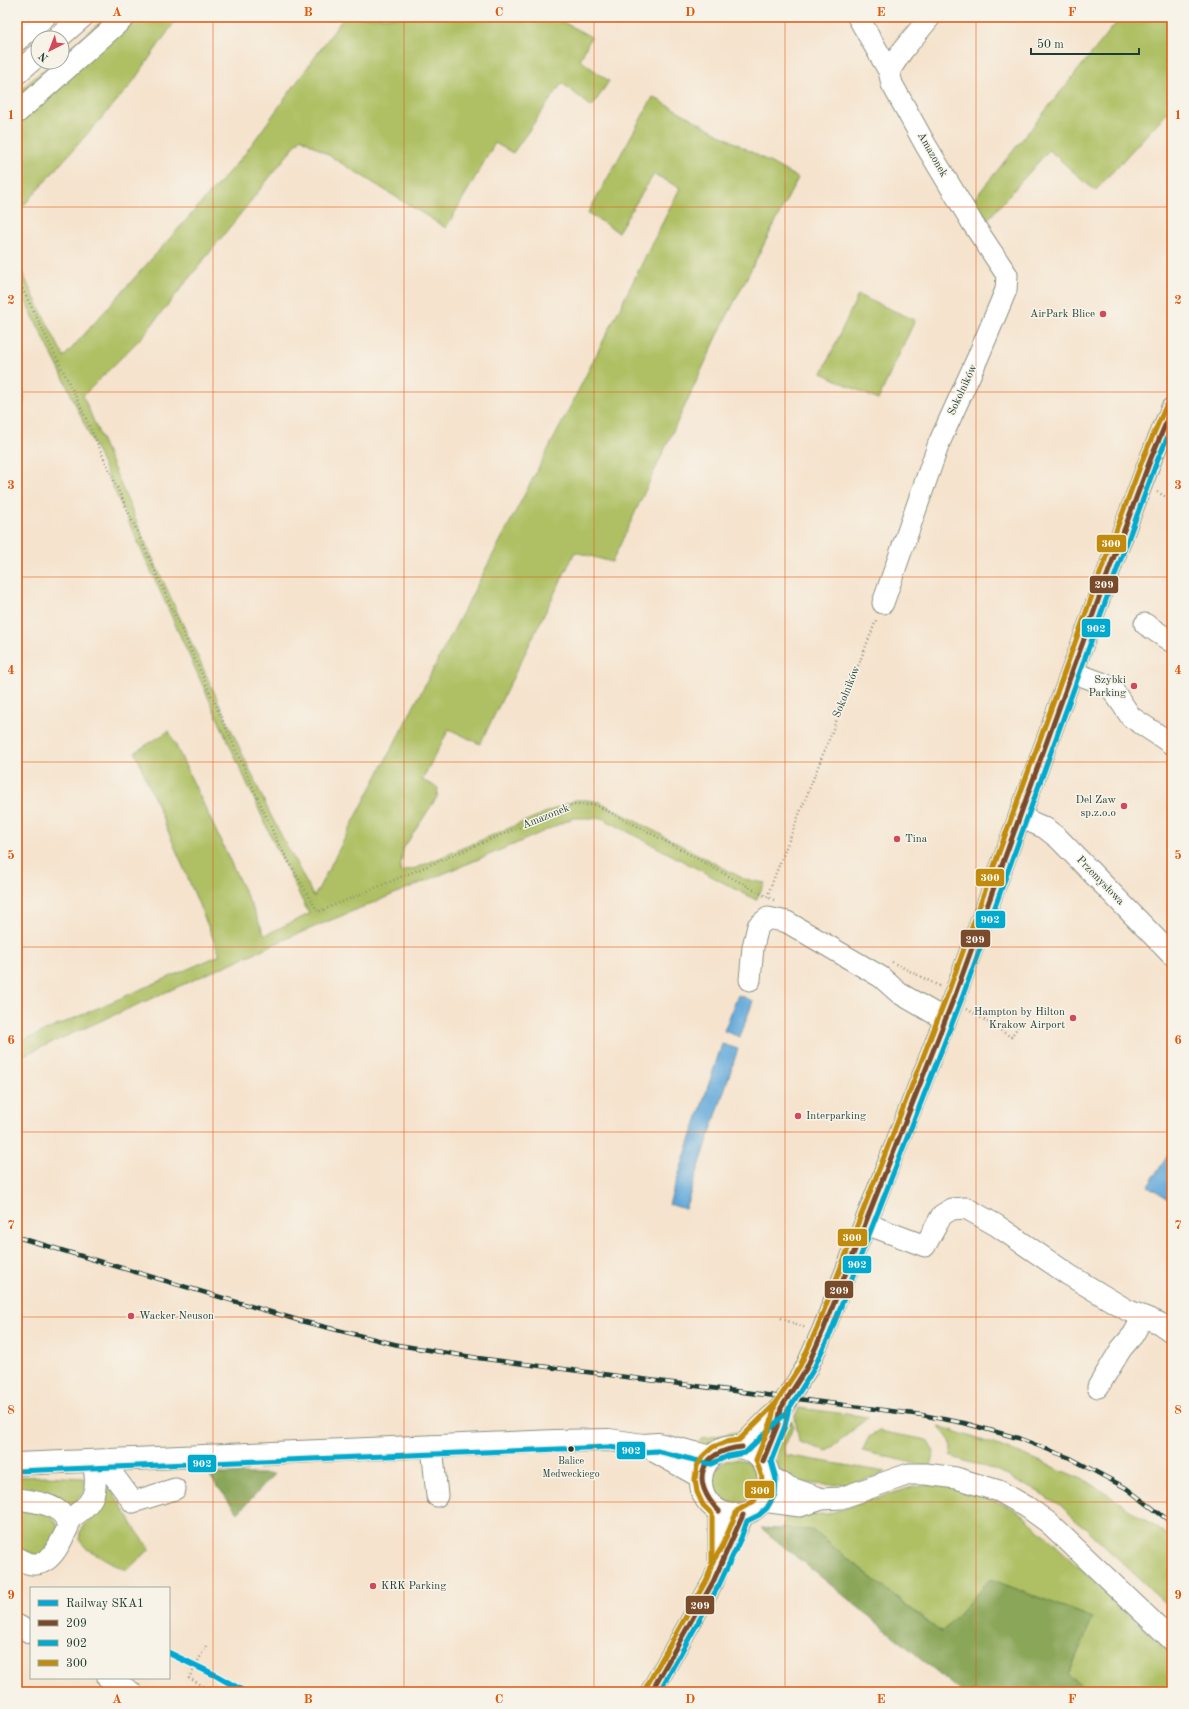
<svg xmlns="http://www.w3.org/2000/svg" width="1189" height="1709" font-family="'Old Standard TT',serif">
  <style>
    .green { fill: #aec063; stroke: #667e4c }
    .forest { fill: #8aa659; stroke: #547246 }
    .water { fill: #64a9da; stroke: #427387 }
    .lines { fill: none; stroke-linecap: round; stroke-linejoin: round }
    .minor-casing { stroke: #8a9080; stroke-width: 23 }
    .major-casing { stroke: #8a9080; stroke-width: 24 }
    .highway-casing { stroke: #8a9080; stroke-width: 24 }
    .path { stroke: #8a9080; stroke-width: 2.5; stroke-dasharray: 1 3; stroke-linecap: butt }
    .minor { stroke: #fff; stroke-width: 21 }
    .major { stroke: #fff; stroke-width: 22 }
    .highway { stroke: #fff; stroke-width: 22 }
    .rail-casing { stroke: #1f3d34; stroke-width: 4.5 }
    .rail { stroke: #f7f3e8; stroke-width: 3; stroke-dasharray: 9; stroke-linecap: butt }
    .bus-1-casing { stroke: #f7f3e8; stroke-width: 8 }
    .bus-2-casing { stroke: #f7f3e8; stroke-width: 8 }
    .bus-3-casing { stroke: #f7f3e8; stroke-width: 8 }
    .bus-1 { stroke: #7a4b2a; stroke-width: 5 }
    .bus-2 { stroke: #00a9ce; stroke-width: 5 }
    .bus-3 { stroke: #c18c0d; stroke-width: 5 }
    .rail-1-casing { stroke: #f7f3e8; stroke-width: 9 }
    .rail-1 { stroke: #05a7d5; stroke-width: 6 }
    .grid { fill: none; stroke: #de580e; stroke-width: 1; stroke-opacity: 0.55 }
    .poi-dot { fill: #d1495b; stroke: #f7f3e8; stroke-width: 1.5 }
    .bus-dot { fill: #1f3d34; stroke: #f7f3e8; stroke-width: 1.5 }
    .labels { text-anchor: middle; dominant-baseline: central; stroke-width: 3; stroke-linejoin: round; paint-order: stroke }
    .bus-label { font-size: 10px; fill: #1f3d34; stroke: #f7f3e8 }
    .street-label { font-size: 11px; fill: #1f3d34; stroke: #f7f3e8 }
    .poi-label { font-size: 11px; fill: #1f3d34; stroke: #f7f3e8; text-anchor: end }
    .line-badge { stroke: #f7f3e8; stroke-width: 1.5 }
    .badge-label { font-size: 11px; text-anchor: middle; font-weight: bold; fill: #fff }
    .neatline { fill: none; stroke: #de580e; stroke-width: 1.5 }
    .grid-label { font-size: 13px; text-anchor: middle; font-weight: bold; fill: #de580e }
  </style>
  <rect width="100%" height="100%" fill="#f7f3e8"/>
  <filter id="ink" filterUnits="userSpaceOnUse"><feTurbulence type="fractalNoise" baseFrequency=".025" numOctaves="2"/><feDisplacementMap in="SourceGraphic" scale="8" xChannelSelector="R" yChannelSelector="G"/><feConvolveMatrix kernelMatrix="1 2 1 2 8 2 1 2 1" color-interpolation-filters="sRGB"/></filter>
  <filter id="wash" filterUnits="userSpaceOnUse"><feTurbulence type="fractalNoise" baseFrequency=".012" numOctaves="4" result="noise"/><feDisplacementMap in="SourceGraphic" scale="16" xChannelSelector="R" yChannelSelector="G"/><feGaussianBlur stdDeviation="0.9" result="paint"/><feColorMatrix in="noise" values="0 0 0 0 0 0 0 0 0 0 0 0 0 0 0 0 0 1.4 0 .05"/><feComposite in="paint" operator="in"/></filter>
  <g filter="url(#wash)">
    <rect width="100%" height="100%" fill="#f5e3cd"/>
    <path class="green" d="M106,17H120L17,107V93L53,62H62V55Z
      M131,17H178L130,86L17,213V120Z
      M344,17H566L563,22L591,37L580,60L609,81L592,107L562,83L513,153L495,143L446,228L301,138L143,336L83,396L147,546L270,814L314,897L564,419L680,188L654,174L618,232L588,213L653,97L798,178L723,324L612,562L575,552L480,744L449,729L422,780L438,788L437,797L403,849L400,872L416,868L575,800H587L600,802L744,879L765,883L756,900L602,818H573L520,842L295,935L17,1058V1043L220,955L135,752L169,731L265,935L309,914L275,845L64,379L17,284V263L64,357L244,155Z
      M1121,17H1172V107L1095,191L1049,150L983,225L971,203Z
      M858,295L915,320L878,400L822,373Z
      M17,378C24,393 28,402 17,417Z
      M799,1408L869,1417C854,1427 842,1441 827,1451L799,1442L795,1416Z
      M791,1421L794,1426L784,1447L785,1455L886,1472C875,1476 863,1481 851,1483C830,1487 772,1487 776,1455C777,1443 786,1431 791,1421Z
      M939,1426L1020,1453L1089,1482L1172,1538V1609L1059,1504L1035,1490L998,1471L952,1457L950,1441Z
      M747,1430L738,1441L721,1444L710,1448L696,1447L701,1439Z
      M879,1431L927,1440L934,1452L930,1467L862,1451L869,1437Z
      M713 1481a22 22 0 1 1 44 0a22 22 0 1 1-44 0Z
      M46,1476L83,1478L88,1487L74,1504L68,1505L17,1492V1477Z
      M945,1484L973,1492L1014,1509L1041,1531L1172,1655V1692H1089L1068,1675L1093,1618L990,1579L942,1633L812,1530L783,1529L786,1513L807,1515L827,1514L912,1487Z
      M105,1487H110L136,1530L150,1549L128,1569H123L87,1549L79,1540L80,1532L100,1505Z
      M17,1504L50,1513L60,1529L40,1557L17,1548Z"/>
    <path class="forest" d="M208,1474H274L238,1513Z
      M761,1528L812,1530L941,1633L990,1579L1093,1618L1068,1675L1089,1692H962Z"/>
    <path class="water" d="M738,995L753,1001L740,1037L724,1031Z
      M722,1044L738,1049L685,1209L669,1204Z
      M1170,1152L1172,1153V1201L1148,1186Z"/>
  </g>
  <g filter="url(#ink)">
    <g class="lines">
      <g class="minor-casing">
        <path id="minor" d="M858,17L889,71L892,84L925,144L973,224L1007,275L1006,290L978,357L939,443L883,603
          M889,71L903,50L930,17
          M17,113L125,17
          M1145,624L1172,642
          M1072,672L1110,686L1131,717L1172,744
          M1020,817L1045,828L1059,839L1172,955
          M750,980L753,947L758,926L768,918L787,922L881,977L899,993L946,1020
          M866,1220L877,1228L925,1246L942,1215L952,1209L966,1208L996,1225L1069,1275L1127,1310L1159,1323L1172,1332
          M1098,1387L1121,1349L1133,1335L1143,1317
          M432,1446L437,1496
          M103,1461L133,1502L175,1489
          M769,1476L788,1487L822,1499
          M17,1499C31,1501 53,1503 63,1515C66,1517 67,1523 68,1527C57,1550 46,1576 17,1558
          M763,1501L800,1506L822,1499L841,1498L909,1474H926L956,1478L999,1491L1027,1507L1049,1523L1172,1640
          M719,1511V1564
          M66,1521C93,1505 100,1493 93,1462
          M17,1625L31,1633
          M108,1678L131,1692
          M651,1692L713,1582C721,1559 734,1537 743,1515"/>
      </g>
      <g class="major-casing">
        <path id="major" d="M701 1481a34 34 0 1 1 68 0a34 34 0 1 1-68 0Z
          M742,1447L768,1420L781,1408L806,1369L823,1331L955,995L1112,562L1151,458L1172,409
          M656,1452L701,1477
          M17,1464L555,1441L609,1440L643,1445L658,1444L711,1457"/>
      </g>
      <g class="highway-casing">
        <path id="highway" d="M58,38L82,17
          M17,40L44,17
          M17,73L38,55"/>
      </g>
      <path class="path" d="M17,278L79,403L278,843L318,912L572,805H596L643,829L767,897
        M1157,492L1172,500
        M774,900L767,897L776,873L877,618
        M892,962L941,987
        M967,1009L1011,1037L1018,1027
        M781,1318L806,1328
        M206,1646L189,1678L214,1692"/>
      <use href="#minor" class="minor"/>
      <use href="#major" class="major"/>
      <use href="#highway" class="highway"/>
      <g class="rail-casing">
        <path id="rail" d="M17,1237L301,1321L398,1345L478,1358L922,1415L964,1423L1018,1438L1070,1458L1126,1488L1172,1523"/>
      </g>
      <use href="#rail" class="rail"/>
      <g class="bus-1-casing">
        <path id="bus-1" d="M763,1461L778,1424L781,1408L806,1369L823,1331L955,995L1112,562L1151,458L1172,409
          M719,1511C689,1481 700,1451 742,1447
          M651,1692L713,1582L743,1515"/>
      </g>
      <g class="bus-2-casing">
        <path id="bus-2" d="M17,1471L609,1447L643,1452L657,1451L711,1464L728,1456L745,1453L787,1412L812,1372L830,1334L962,998L1119,564L1157,461L1172,427
          M659,1692L719,1585L741,1538L747,1521L759,1515L767,1508L775,1494L776,1479L771,1461L785,1426L789,1408"/>
      </g>
      <g class="bus-3-casing">
        <path id="bus-3" d="M712,1563L722,1547L737,1511L754,1501L759,1493L762,1477L756,1460L771,1422L775,1404
          M645,1689L707,1579L712,1564V1514L703,1505L697,1492L695,1479L697,1466L704,1455L713,1447L726,1442L739,1440L776,1403L800,1366L817,1328L948,993L1105,560L1144,456L1166,406"/>
      </g>
      <use href="#bus-1" class="bus-1"/>
      <use href="#bus-2" class="bus-2"/>
      <use href="#bus-3" class="bus-3"/>
      <g class="rail-1-casing">
        <path id="rail-1" d="M169,1653L215,1675L245,1692"/>
      </g>
      <use href="#rail-1" class="rail-1"/>
    </g>
  </g>
  <path class="grid" d="M213,17V1692M404,17V1692M594,17V1692M785,17V1692M976,17V1692M17,207H1172M17,392H1172M17,577H1172M17,762H1172M17,947H1172M17,1132H1172M17,1317H1172M17,1502H1172"/>
  <g class="poi-dot">
    <circle cx="1103" cy="314" r="4"/>
    <circle cx="1134" cy="686" r="4"/>
    <circle cx="1124" cy="806" r="4"/>
    <circle cx="897" cy="839" r="4"/>
    <circle cx="1073" cy="1018" r="4"/>
    <circle cx="798" cy="1116" r="4"/>
    <circle cx="131" cy="1316" r="4"/>
    <circle cx="373" cy="1586" r="4"/>
  </g>
  <circle class="bus-dot" cx="571" cy="1449" r="3.5"/>
  <g class="labels">
    <g class="bus-label">
      <text x="571" y="1461">Balice<tspan x="571" dy="13">Medweckiego</tspan></text>
    </g>
    <g class="street-label">
      <text transform="translate(932 155) rotate(60)">Amazonek</text>
      <text transform="translate(963 390) rotate(-65)">Sokolników</text>
      <text transform="translate(847 692) rotate(-68)">Sokolników</text>
      <text transform="translate(546 817) rotate(-22)">Amazonek</text>
      <text transform="translate(1100 881) rotate(46)">Przemysłowa</text>
    </g>
    <g class="poi-label">
      <text x="1095" y="314">AirPark Blice</text>
      <text x="1126" y="680">Szybki<tspan x="1126" dy="13">Parking</tspan></text>
      <text x="1116" y="800">Del Zaw<tspan x="1116" dy="13">sp.z.o.o</tspan></text>
      <text x="905" y="839" text-anchor="start">Tina</text>
      <text x="1065" y="1012">Hampton by Hilton<tspan x="1065" dy="13">Krakow Airport</tspan></text>
      <text x="806" y="1116" text-anchor="start">Interparking</text>
      <text x="139" y="1316" text-anchor="start">Wacker Neuson</text>
      <text x="381" y="1586" text-anchor="start">KRK Parking</text>
    </g>
  </g>
  <g class="line-badge">
    <rect x="1096" y="534" width="31" height="19" rx="4" fill="#c18c0d"/>
    <rect x="1089" y="575" width="30" height="19" rx="4" fill="#7a4b2a"/>
    <rect x="1081" y="618" width="30" height="20" rx="4" fill="#00a9ce"/>
    <rect x="975" y="868" width="30" height="19" rx="4" fill="#c18c0d"/>
    <rect x="975" y="910" width="31" height="19" rx="4" fill="#00a9ce"/>
    <rect x="960" y="929" width="31" height="19" rx="4" fill="#7a4b2a"/>
    <rect x="837" y="1228" width="31" height="19" rx="4" fill="#c18c0d"/>
    <rect x="842" y="1255" width="30" height="19" rx="4" fill="#00a9ce"/>
    <rect x="824" y="1280" width="30" height="19" rx="4" fill="#7a4b2a"/>
    <rect x="616" y="1441" width="30" height="19" rx="4" fill="#00a9ce"/>
    <rect x="187" y="1454" width="30" height="19" rx="4" fill="#00a9ce"/>
    <rect x="744" y="1480" width="31" height="19" rx="4" fill="#c18c0d"/>
    <rect x="685" y="1595" width="30" height="20" rx="4" fill="#7a4b2a"/>
  </g>
  <g class="badge-label">
    <text x="1111" y="547">300</text>
    <text x="1104" y="588">209</text>
    <text x="1096" y="632">902</text>
    <text x="990" y="881">300</text>
    <text x="990" y="923">902</text>
    <text x="975" y="943">209</text>
    <text x="852" y="1241">300</text>
    <text x="857" y="1268">902</text>
    <text x="839" y="1294">209</text>
    <text x="631" y="1454">902</text>
    <text x="202" y="1467">902</text>
    <text x="760" y="1494">300</text>
    <text x="700" y="1609">209</text>
  </g>
  <rect width="1189" height="1709" fill="none" stroke="#f7f3e8" stroke-width="44"/>
  <rect x="30" y="1587" width="140" height="92" fill="#f7f3e8" stroke="#a1aaa0"/>
  <rect x="38" y="1600" width="20" height="6" fill="#05a7d5" stroke="#a1aaa0"/>
  <text x="66" y="1607" font-size="12" fill="#1f3d34">Railway SKA1</text>
  <rect x="38" y="1620" width="20" height="6" fill="#7a4b2a" stroke="#a1aaa0"/>
  <text x="66" y="1627" font-size="12" fill="#1f3d34">209</text>
  <rect x="38" y="1640" width="20" height="6" fill="#00a9ce" stroke="#a1aaa0"/>
  <text x="66" y="1647" font-size="12" fill="#1f3d34">902</text>
  <rect x="38" y="1660" width="20" height="6" fill="#c18c0d" stroke="#a1aaa0"/>
  <text x="66" y="1667" font-size="12" fill="#1f3d34">300</text>
  <g transform="translate(50 50) rotate(222)"><circle r="19" fill="#f7f3e8" stroke="#a1aaa0"/>
  <path d="M0-3L7 15L0 10L-7 15Z" fill="#d1495b"/>
  <text y="-6" font-size="11" font-weight="bold" text-anchor="middle" fill="#1f3d34">N</text>
  </g>
  <path d="M1031 48v6h108v-6" fill="none" stroke="#1f3d34" stroke-width="2"/>
  <text x="1037" y="48" font-size="12" fill="#1f3d34" stroke="#f7f3e8" stroke-width="3" paint-order="stroke">50 m</text>
  <rect x="22" y="22" width="1145" height="1665" class="neatline"/>
  <g class="grid-label">
    <text x="117" y="16">A</text>
    <text x="308" y="16">B</text>
    <text x="499" y="16">C</text>
    <text x="690" y="16">D</text>
    <text x="881" y="16">E</text>
    <text x="1072" y="16">F</text>
    <text x="11" y="119">1</text>
    <text x="1178" y="119">1</text>
    <text x="11" y="304">2</text>
    <text x="1178" y="304">2</text>
    <text x="11" y="489">3</text>
    <text x="1178" y="489">3</text>
    <text x="11" y="674">4</text>
    <text x="1178" y="674">4</text>
    <text x="11" y="859">5</text>
    <text x="1178" y="859">5</text>
    <text x="11" y="1044">6</text>
    <text x="1178" y="1044">6</text>
    <text x="11" y="1229">7</text>
    <text x="1178" y="1229">7</text>
    <text x="11" y="1414">8</text>
    <text x="1178" y="1414">8</text>
    <text x="11" y="1599">9</text>
    <text x="1178" y="1599">9</text>
    <text x="117" y="1703">A</text>
    <text x="308" y="1703">B</text>
    <text x="499" y="1703">C</text>
    <text x="690" y="1703">D</text>
    <text x="881" y="1703">E</text>
    <text x="1072" y="1703">F</text>
  </g>
</svg>
